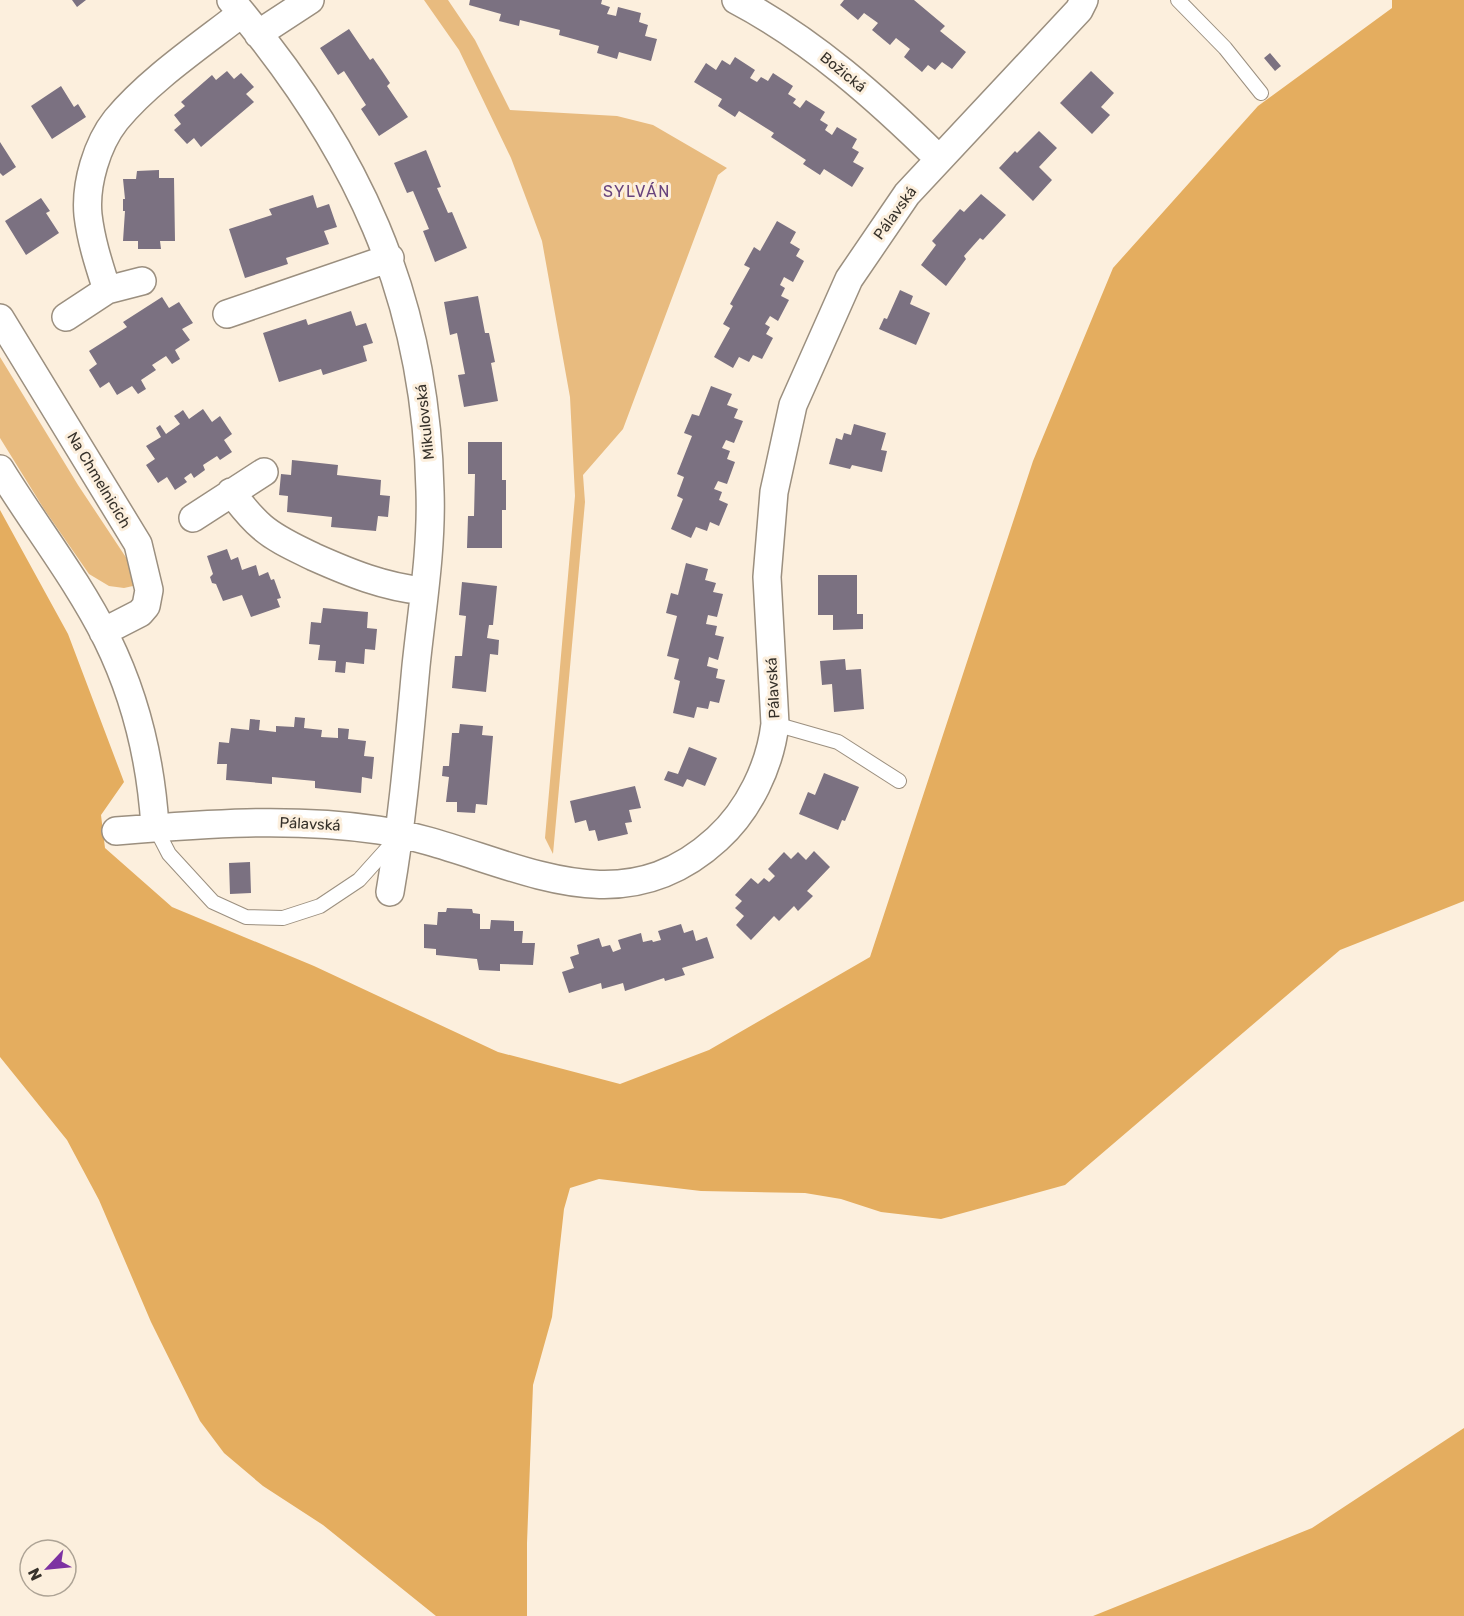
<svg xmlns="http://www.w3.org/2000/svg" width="1464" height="1616" font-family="Rubik,sans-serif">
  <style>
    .green { fill: #e8bb7f }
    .forest { fill: #e4ad5f }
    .building { fill: #7b7181 }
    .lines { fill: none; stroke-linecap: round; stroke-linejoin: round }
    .service-casing { stroke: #9b8f7f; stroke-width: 16 }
    .minor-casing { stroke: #9b8f7f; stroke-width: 30 }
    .service { stroke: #fff; stroke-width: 14 }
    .minor { stroke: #fff; stroke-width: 27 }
    .labels { text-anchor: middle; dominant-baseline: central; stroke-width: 6; stroke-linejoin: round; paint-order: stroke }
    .street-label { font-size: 15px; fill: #36312a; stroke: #fcefdd }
    .neighbourhood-label { font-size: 16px; letter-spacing: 1.5px; fill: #68437d; stroke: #fcefdd }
  </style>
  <rect width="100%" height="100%" fill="#fcefdd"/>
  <path class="green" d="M424,0H448L475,40L510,110L617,116L653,125L727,168L718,175L623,429L583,475L585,502L553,854L545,838L575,496L570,397L542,241L532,214L511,158L459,50Z
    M0,357L78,485L133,568L136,582L133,586L124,588L109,586L89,574L44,509L0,438Z"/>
  <path class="forest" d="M1392,0H1464V901L1340,950L1065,1185L941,1219L881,1212L841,1199L805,1193L701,1191L599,1179L570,1188L564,1209L552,1317L533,1385L527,1543V1616H436L323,1525L263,1486L224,1453L200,1421L151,1322L99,1200L67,1140L0,1057V510L68,634L124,782L101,815L105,848L172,907L314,966L498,1052L620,1084L709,1050L870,957L1033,461L1113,268L1258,106L1392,8Z
    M1464,1428V1616H1093L1312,1528Z"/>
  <path class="building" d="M72,0H86L77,7Z
    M470,0H602L601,4L610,7L607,14L616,16L618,7L641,13L639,22L648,25L645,36L657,39L651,61L619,52L617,59L597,53L599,46L559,35L560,30L520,20L519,26L499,21L501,14L469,5Z
    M844,0H914L945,26L940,31L966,52L952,69L942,62L935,70L928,65L922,72L904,57L910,49L896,38L890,45L872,30L878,23L864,13L858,20L840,5Z
    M349,29L370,60L373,58L382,71L390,83L387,86L408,117L379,136L361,109L366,105L344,71L338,75L320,48Z
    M1270,53L1281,66L1275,71L1264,58Z
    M735,57L755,70L750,78L757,82L761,77L768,81L773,73L793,86L788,94L796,99L793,103L800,108L806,100L825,112L820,120L828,125L825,130L832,135L837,127L857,139L852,148L859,152L853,162L864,168L852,187L824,169L820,175L803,164L806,160L771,137L774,133L739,111L735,117L718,106L722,99L694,82L706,63L716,70L722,60L730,65Z
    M227,71L234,79L241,73L254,87L246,94L254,102L201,147L194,138L187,144L174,130L181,124L174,115L185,106L181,102L212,75L216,80Z
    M1091,71L1114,93L1101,107L1110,115L1092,134L1060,103Z
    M61,86L74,107L78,104L86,117L52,139L31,106Z
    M1039,131L1057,148L1039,167L1052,180L1033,201L999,168L1015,151L1017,153Z
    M0,142L16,167L3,176L0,173Z
    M426,150L441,187L437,188L448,213L452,212L467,248L435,262L423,231L429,229L413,191L407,193L394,163Z
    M159,170V178H174L175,241H160L161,249H138V241H123L125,211H123V199H125L123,179H136L137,171Z
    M981,194L1006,215L983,240L980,238L964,256L966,259L946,286L921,265L936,245L932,241L960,209L964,212Z
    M313,195L317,208L329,204L337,227L324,231L329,244L286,258L288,264L245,278L229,229L272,215L269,209Z
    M41,198L50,211L46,213L59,233L26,255L5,221Z
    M777,221L796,232L790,243L800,249L796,256L804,261L793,282L784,277L780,285L785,288L781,296L789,300L778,321L770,316L765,324L770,327L766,334L773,338L762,359L753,355L749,362L739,357L733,368L714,357L730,328L723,324L733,306L730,304L750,268L744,265L754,247L760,251Z
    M900,290L913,296L910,304L930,313L916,345L879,329L884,318L887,319Z
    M478,296L485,333H489L495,362L491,363L498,401L464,407L458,375L465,374L457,333L450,335L444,302Z
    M162,297L169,308L179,302L193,323L182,329L190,340L175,350L180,359L172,364L166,356L152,365L156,370L141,380L146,389L138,394L132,386L117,395L109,382L100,388L89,370L97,364L89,351L127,327L123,322Z
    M351,311L356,326L366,323L373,343L363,346L367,361L323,375L321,369L279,382L263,333L306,319L308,325Z
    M711,386L732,394L727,405L738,409L734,418L743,421L734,443L726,440L722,448L730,451L727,459L735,462L727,484L718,481L714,489L722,492L719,500L728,504L719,526L710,522L707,531L696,527L691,538L671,529L683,499L677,496L684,477L677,474L692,436L684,433L692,414L699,416Z
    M203,409L212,422L220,416L232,434L224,440L232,452L220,460L217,456L203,465L205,470L194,478L191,473L184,478L187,482L175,490L167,477L158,483L146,465L155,459L146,446L161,437L156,428L160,425L166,434L180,424L174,416L179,413L183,410L189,419Z
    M854,424L886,433L881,450L887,451L882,472L852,465L850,469L829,464L836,438L842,440L844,433L851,435Z
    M468,442H502V480H506V510H502V548H467L468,516H474L475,474H468Z
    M292,460L338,465L337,475L381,480L380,495L390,496L388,517L378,516L376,531L331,527L332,517L287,512L288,496L279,495L281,474L291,475Z
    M227,549L231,560L238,557L242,570L256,565L259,576L268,572L271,580L274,579L281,598L277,599L280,607L251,617L242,595L223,601L216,584L212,583L210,577L213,574L207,556Z
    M686,563L708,569L705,580L716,583L713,592L723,594L717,617L708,615L706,624L717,626L715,635L724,637L718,660L709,657L707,666L718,669L716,678L725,680L719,703L710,701L708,709L697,707L694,718L673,713L680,681L674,679L679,659L667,656L677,616L666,613L671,593L678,595Z
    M818,575H857V614H863V629L833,630V615H818Z
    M462,582L497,586L493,625H489L487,638L499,640L498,655L490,654L486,692L452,688L455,656H462L466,616L459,615Z
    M323,608L368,612L367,628L377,629L375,650L365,649L364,664L346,662L345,673L335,672L336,661L318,660L320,645L309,644L311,622L321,623Z
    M845,659L846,670L861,669L864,709L834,712L832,684L822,685L820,661Z
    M295,717L305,718L304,728L322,730L321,737L338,738V728L349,729L348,739L366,741L364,756L374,757L372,779L362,777L361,793L315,788V781L272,777V784L226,780L227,764H217L219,742L229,743L231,728L249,730L250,719L260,720L259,730L276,732V726L294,727Z
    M460,724L483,726L482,735L493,736L487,805L476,804L475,813L457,812V802H446L449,777L442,776L443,766H449L452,733H459Z
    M689,747L717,758L705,786L687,779L683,787L664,780L668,771L678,774Z
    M824,773L859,787L845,821L842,820L838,830L799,814L808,792L815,795Z
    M635,786L641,808L629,810L632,822L625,823L628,834L598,841L595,830L589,831L586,820L575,823L570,801Z
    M814,851L830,867L807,891L813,896L798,911L794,906L779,921L774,916L751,940L736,925L744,916L735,908L742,901L735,895L751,878L758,884L764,878L769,882L775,876L768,869L784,852L791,859L798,852L806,860Z
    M250,862L251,893L230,894L229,863Z
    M447,908L472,909L473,913L480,914V929H490L491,920L514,921V931H523L522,943H535L533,965L500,964V971L479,970L477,959L436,955V949L424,948V924L437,925L438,912H446Z
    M681,924L684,933L693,930L696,941L707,937L714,958L682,968L685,975L665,981L664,978L625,991L623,983L602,989L601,983L569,993L562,972L574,968L570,957L579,954L577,945L599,938L602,947L610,945L613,952L621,949L618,940L641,933L643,942L652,940L653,942L661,940L658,931Z"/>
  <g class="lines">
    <g class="service-casing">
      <path id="service" d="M1178,0L1225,48L1261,93
        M775,724L838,742L899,781
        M155,827L169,854L213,902L246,917L283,918L320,906L359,880L395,840"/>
    </g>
    <g class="minor-casing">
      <path id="minor" d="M231,0C356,147 426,295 430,491C432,549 422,608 416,666C409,742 403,817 390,892
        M736,0C812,40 878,99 939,159
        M258,34L310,0
        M107,290C99,265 91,241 88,215C85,184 97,144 116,120C149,80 201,45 242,13
        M227,314L390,258
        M66,317L107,290L142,281
        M0,318L138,544L149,590L146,606L140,613L103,632
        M0,469C35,526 77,579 107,639C136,698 151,762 155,827
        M231,492C241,505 250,517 262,527C277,540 296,548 314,557C350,573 384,587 424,591
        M193,518L264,472
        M116,831C203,824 291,817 378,830C496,847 609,938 717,839C749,810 770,766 775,724L767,577L774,492L793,405L849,279L907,194L1079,10L1084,0"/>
    </g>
    <use href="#service" class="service"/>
    <use href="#minor" class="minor"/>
  </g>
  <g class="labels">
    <g class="street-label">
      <text transform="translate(843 72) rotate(39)">Božická</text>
      <text transform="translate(895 213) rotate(-54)">Pálavská</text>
      <text transform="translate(425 422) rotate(-96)">Mikulovská</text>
      <text transform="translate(99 480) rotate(59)">Na Chmelnicích</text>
      <text transform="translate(773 688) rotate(-93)">Pálavská</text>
      <text transform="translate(310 824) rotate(3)">Pálavská</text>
    </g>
    <g class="neighbourhood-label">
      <text x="637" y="191">SYLVÁN</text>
    </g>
  </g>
  <g transform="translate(48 1568) rotate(244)"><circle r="28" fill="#fcefdd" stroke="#ada395" stroke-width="1.5"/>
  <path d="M0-4.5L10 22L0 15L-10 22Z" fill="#7d31a2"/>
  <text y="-9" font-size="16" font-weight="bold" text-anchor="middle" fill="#36312a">N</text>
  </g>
</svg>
